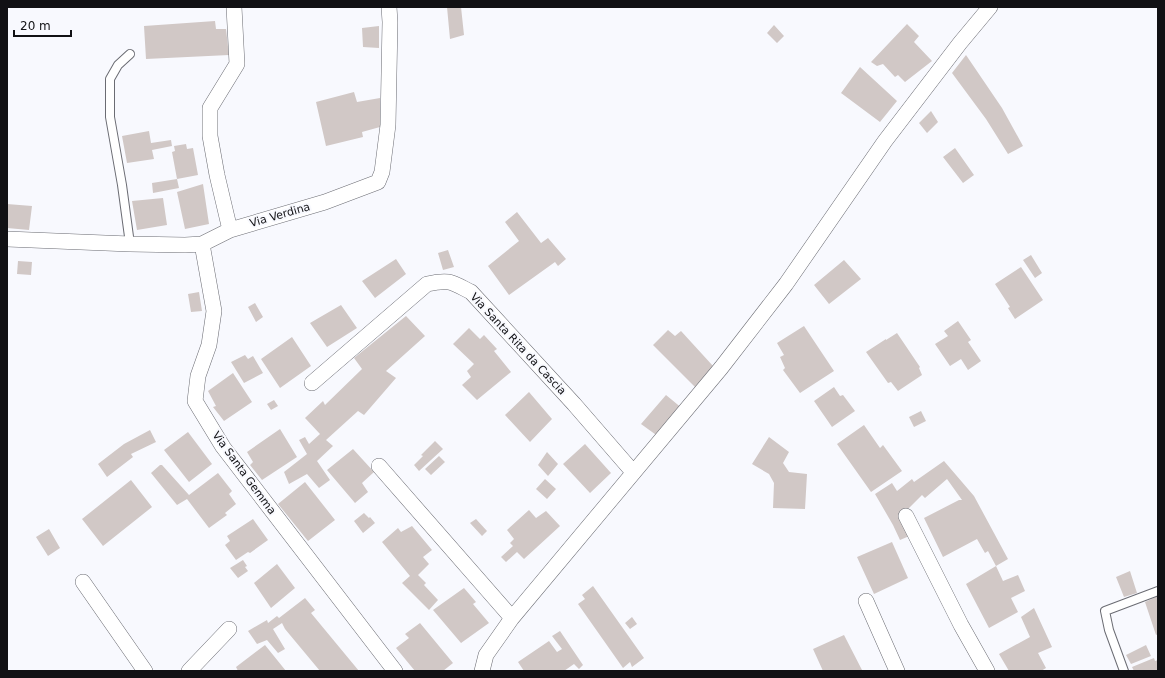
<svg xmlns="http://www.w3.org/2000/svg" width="1165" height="678" font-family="'DejaVu Sans',sans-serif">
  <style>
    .building { fill: #d1c8c6 }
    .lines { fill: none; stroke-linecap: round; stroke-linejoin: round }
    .lane-casing { stroke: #6b6c73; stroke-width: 10 }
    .street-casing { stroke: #6b6c73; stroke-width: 16 }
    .lane { stroke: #fff; stroke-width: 8 }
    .street { stroke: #fff; stroke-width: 15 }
    .labels { text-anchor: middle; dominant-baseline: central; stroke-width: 4; stroke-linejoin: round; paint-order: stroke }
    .street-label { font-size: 11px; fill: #111114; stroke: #f8f9fe }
  </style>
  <rect width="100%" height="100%" fill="#f8f9fe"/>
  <path class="building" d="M447,7H461L464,35L450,39Z
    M215,21L216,29H226L229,55L146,59L144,26Z
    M907,24L919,36L914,42L932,61L905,82L898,75L895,77L883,64L877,66L871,62Z
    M774,25L784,36L777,43L767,33Z
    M379,26V48L363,47L362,28Z
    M966,55L1002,108L1023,146L1008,154L986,119L952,73Z
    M860,67L897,101L880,122L841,93Z
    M354,92L357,102L380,98V127L362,132L363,137L326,146L316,102Z
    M931,111L938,122L927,133L919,123Z
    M149,131L151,143L171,140L172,146L152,150L154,159L127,163L122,136Z
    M186,144L187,149L193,148L198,175L177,179L172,152L175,151L174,146Z
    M955,148L974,175L963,183L943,157Z
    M177,179L179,188L153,193L152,183Z
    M203,184L209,224L185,229L177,192Z
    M163,198L167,225L137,230L132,201Z
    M7,204L32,206L29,230L7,228Z
    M517,212L541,243L548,238L566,259L558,266L555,262L509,295L488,266L519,241L505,222Z
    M448,250L454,267L443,270L438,253Z
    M1031,255L1042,273L1035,278L1023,260Z
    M396,259L406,274L375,298L362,281Z
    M844,260L861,279L829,304L814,285Z
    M18,261L32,262L31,275L17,274Z
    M1021,267L1043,300L1015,319L1008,308L1010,307L995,284Z
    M199,292L202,311L191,312L188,294Z
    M255,303L263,317L256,322L248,307Z
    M341,305L357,328L327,347L310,323Z
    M406,316L425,336L386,371L396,378L364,415L358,411L326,440L333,446L317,461L330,480L319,488L307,474L289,484L284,472L307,454L299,440L305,437L309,444L320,434L305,418L323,401L325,405L362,369L354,358Z
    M958,321L971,340L968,342L981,361L968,370L961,359L950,366L935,344L948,336L944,331Z
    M804,326L834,371L800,393L783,370L785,368L780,357L784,355L777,343Z
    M469,328L480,339L484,335L497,349L494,351L511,372L477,400L462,385L471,377L467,371L474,364L453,344Z
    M668,330L675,336L681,331L713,366L695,387L653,345Z
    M897,333L920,367L919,368L922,375L898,391L891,382L888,383L866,352L886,339V340Z
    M292,337L311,366L280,388L261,359Z
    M245,355L248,359L253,356L263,373L244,383L231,362Z
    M233,373L252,402L224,421L213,407L216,406L208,391Z
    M834,387L840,396L843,395L855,411L832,427L814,401Z
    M529,392L552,419L530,442L505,415Z
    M666,395L683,409L659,437L641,424Z
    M274,400L278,406L271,410L267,404Z
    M921,411L926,421L914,427L909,417Z
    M864,425L880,448L883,445L902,471L871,492L837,444Z
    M280,429L297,457L262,480L250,465L253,462L247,452Z
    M150,430L156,442L131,454L133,457L107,477L98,464L124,444Z
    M188,432L212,464L189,482L164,450Z
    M769,437L789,452L783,463L789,472L807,474L805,509L773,508L774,483L769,474L752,464Z
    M435,441L443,449L419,471L414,465L423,456L421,455Z
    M585,444L611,473L590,493L563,464Z
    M353,449L374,472L362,483L368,492L355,503L327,470Z
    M547,452L558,464L548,476L538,465Z
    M439,456L445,462L431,475L425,469Z
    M944,461L974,496L1008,559L996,566L988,551L985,553L977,539L943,557L924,518L959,500H962L947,479L925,498L922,495L904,513L914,534L900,540L893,525L875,494L892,483L897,491L912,479L914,482Z
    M160,465H162L189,495L218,473L232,491L229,494L236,504L225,513L227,515L209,528L187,499L177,505L151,473Z
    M545,479L556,489L547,499L536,489Z
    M131,480L152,507L103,546L82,519Z
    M305,482L335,520L308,541L278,504Z
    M529,510L536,518L546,511L560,526L524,559L517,552L506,562L501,557L513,546L510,543L514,539L507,530Z
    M364,513L369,518L370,517L375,523L363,533L354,521Z
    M253,519L268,540L250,553L248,552L236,560L225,545L230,541L227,536Z
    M476,519L487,531L482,536L470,523Z
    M412,526L432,550L423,557L429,564L418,575L426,583L424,585L438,600L429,610L402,583L410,576L382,542L398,528L401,532Z
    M49,529L60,548L48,556L36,537Z
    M892,542L908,578L874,594L857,557Z
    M243,560L247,566L245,567L248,571L238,578L230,568Z
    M277,564L295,588L271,608L254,583Z
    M996,566L1003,581L1018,575L1025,591L1011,598L1018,612L989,628L966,584Z
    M1130,571L1137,593L1124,597L1116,577Z
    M593,586L644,658L632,667L630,662L623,668L578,604L585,599L582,595Z
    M464,588L476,602L473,604L489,623L461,643L433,610Z
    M1158,596V634L1156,635L1145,602Z
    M305,598L315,610L311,613L359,671H320L285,629L282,623L273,629L285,649L278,653L267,640L257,644L248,631L267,620L268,623L277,616L279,618Z
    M1034,608L1052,647L1038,653L1046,668L1041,671H1009L999,654L1030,637L1021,617Z
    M632,617L637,624L630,629L625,623Z
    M420,623L453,663L443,671H415L396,648L409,638L405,634Z
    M560,631L583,665L579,669L574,664L564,671H524L518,662L549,641L557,652L562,649L552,636Z
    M844,635L862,670L859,671H823L813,649Z
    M265,645L286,671H238L236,667Z
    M1146,645L1151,656L1131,664L1126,655Z
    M1154,658L1155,661L1158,660V671H1134L1132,667Z"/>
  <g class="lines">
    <g class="lane-casing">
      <path id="lane" d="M130,244L122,185L110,117V79L118,65L130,54
        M1124,671L1109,630L1105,611L1158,591"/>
    </g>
    <g class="street-casing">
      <path id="street" d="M230,230L217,175L210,136V108L237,64L234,7
        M7,239L130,244L185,245L202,244L230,230L325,202L378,182L382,172L388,125L390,22L389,7
        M202,244L214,311L209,345L198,376L195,401L223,447L395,671
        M312,383L427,284C450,279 451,282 471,292L574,404L633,472
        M379,466L512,618
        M906,516L961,625L987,671
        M83,582L145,671
        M866,601L897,671
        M189,671L229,629
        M482,671L486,655L512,618L721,368L786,284L885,141L960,43L990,7"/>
    </g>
    <use href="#lane" class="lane"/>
    <use href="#street" class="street"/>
  </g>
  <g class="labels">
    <g class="street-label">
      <text transform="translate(280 215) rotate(-16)">Via Verdina</text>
      <text transform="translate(518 344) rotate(47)">Via Santa Rita da Cascia</text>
      <text transform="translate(244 473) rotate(54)">Via Santa Gemma</text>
    </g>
  </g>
  <rect width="1165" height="678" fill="none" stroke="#111114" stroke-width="16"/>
  <path d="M14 30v6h57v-6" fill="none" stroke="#111114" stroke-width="2"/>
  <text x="20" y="30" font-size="12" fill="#111114" stroke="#f8f9fe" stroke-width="3" paint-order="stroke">20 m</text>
</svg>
